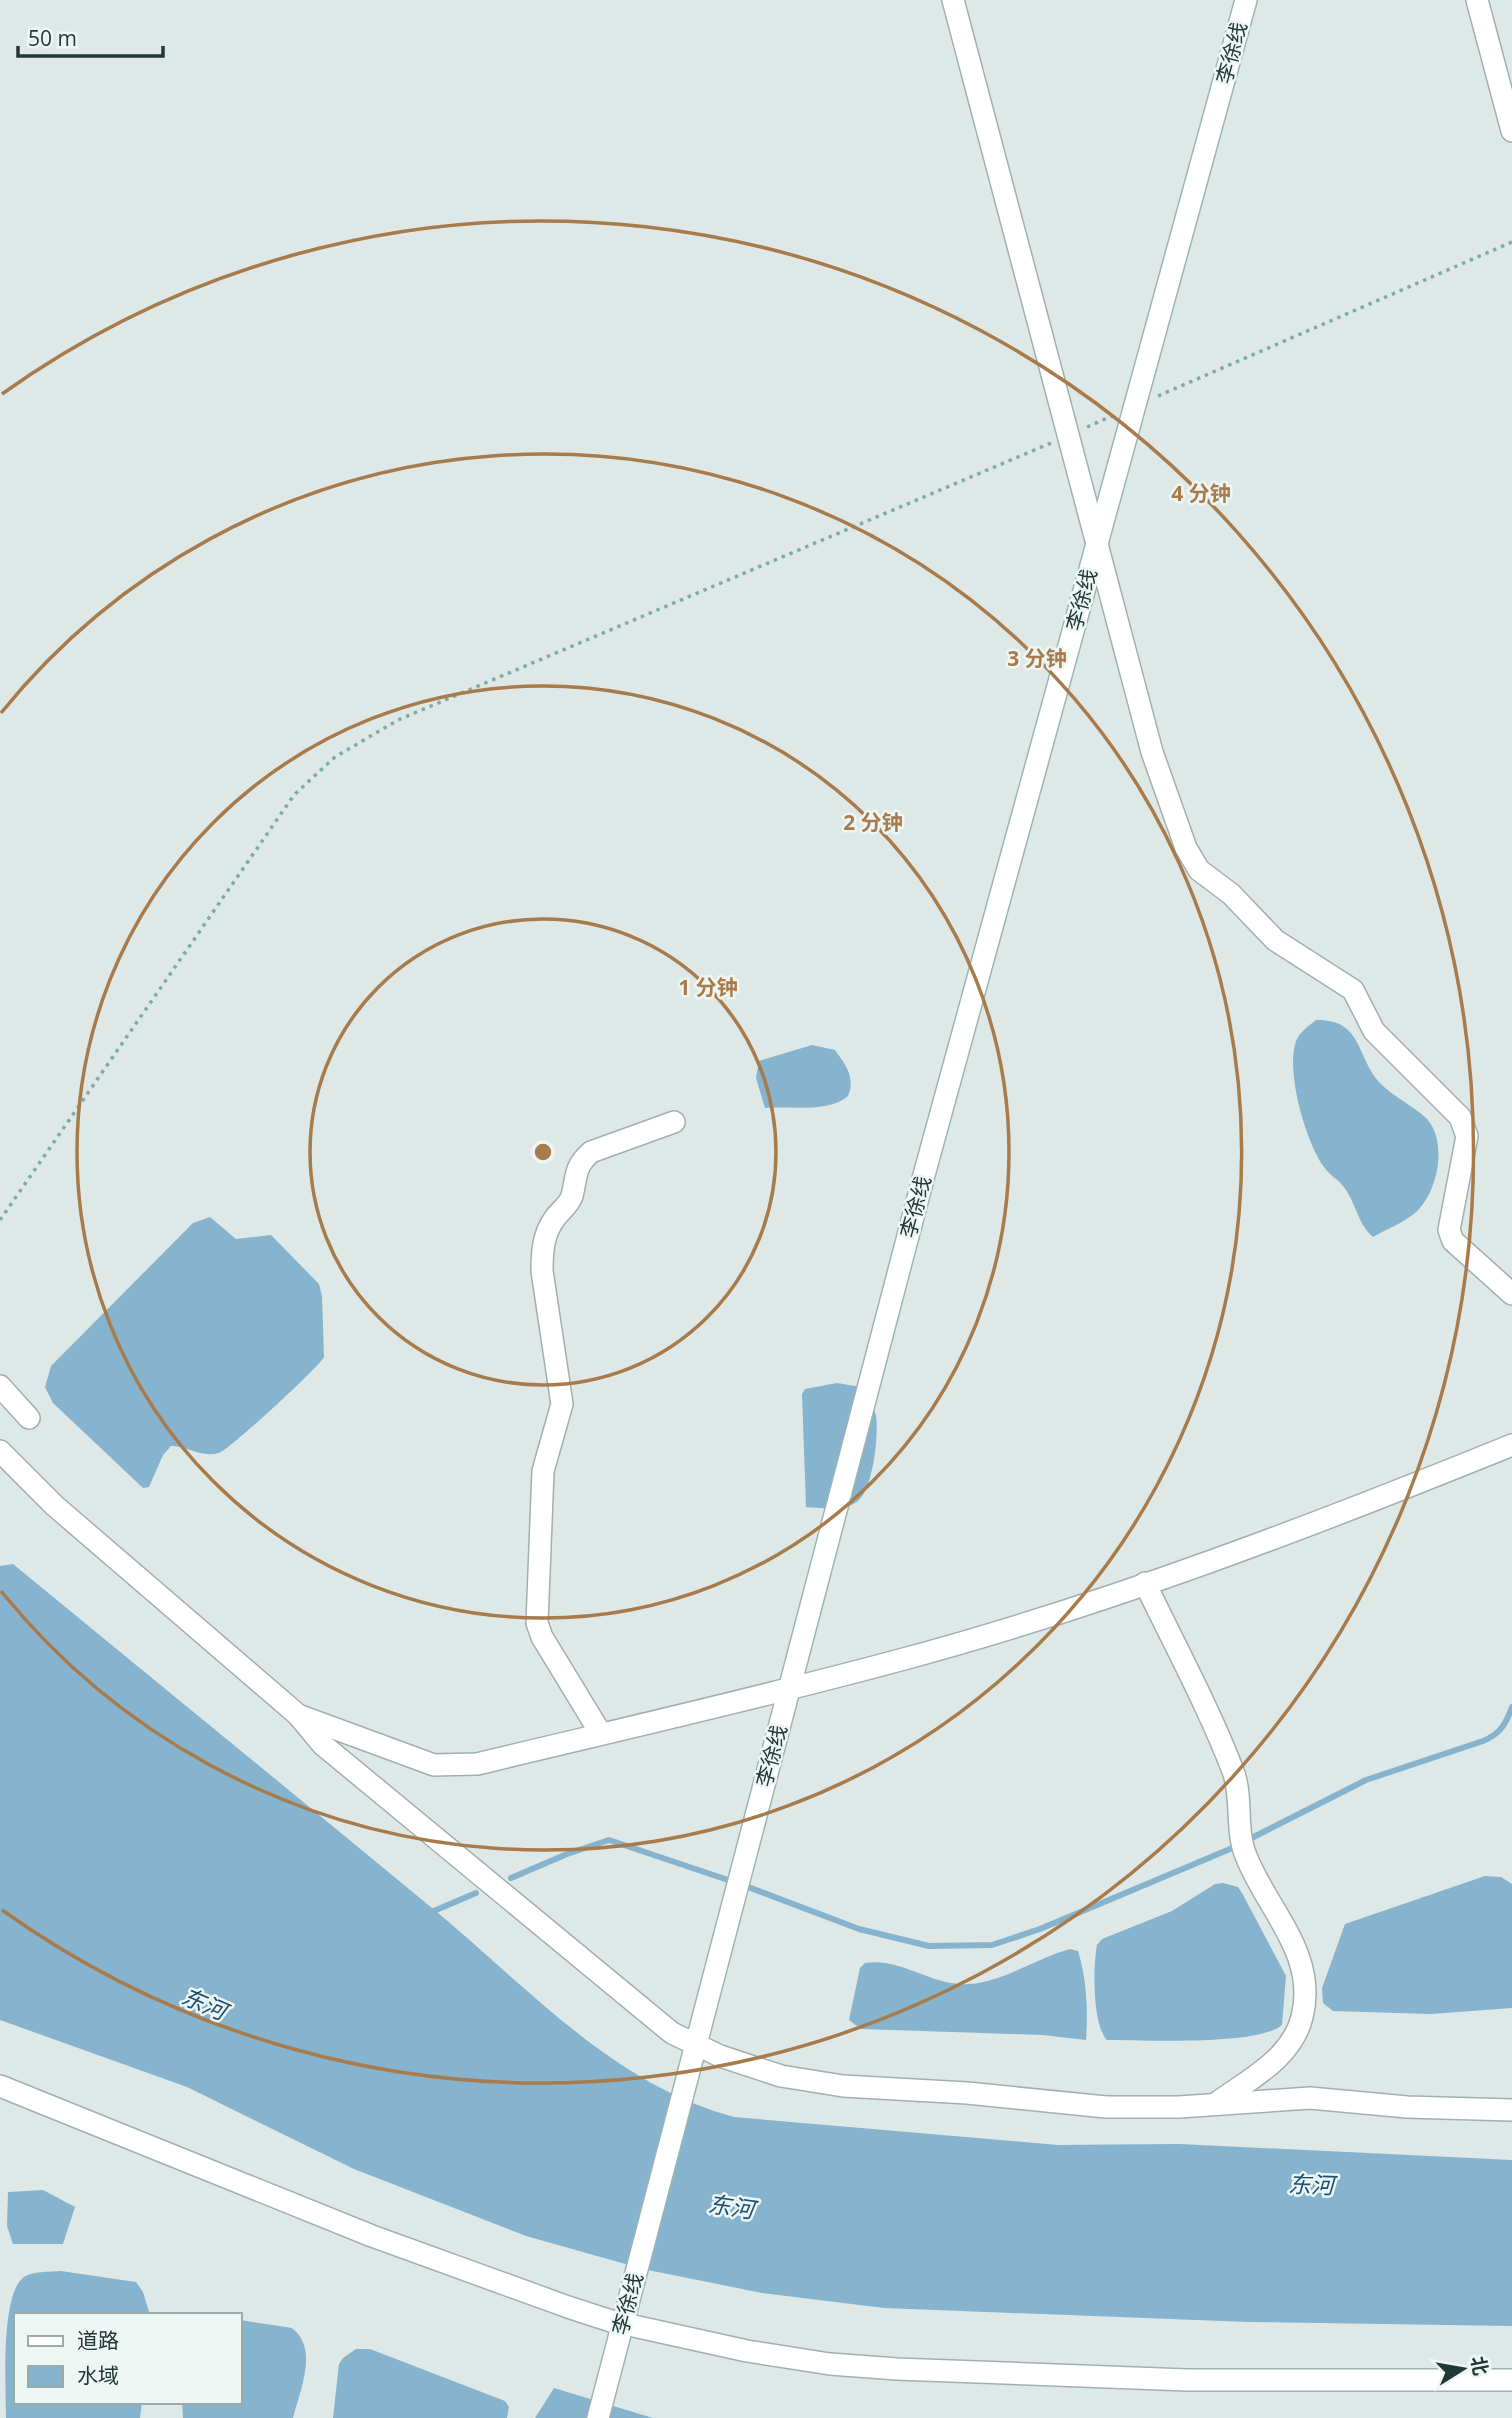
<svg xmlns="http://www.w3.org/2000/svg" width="1512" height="2418" font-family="'Open Sans','Noto Sans SC',sans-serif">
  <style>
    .water { fill: #86b3ce }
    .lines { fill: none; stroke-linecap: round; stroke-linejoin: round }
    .stream { stroke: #86b3ce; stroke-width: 6 }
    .minor-casing { stroke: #a1b0af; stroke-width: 24 }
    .tertiary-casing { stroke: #a1b0af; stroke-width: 24 }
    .secondary-casing { stroke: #9db5b2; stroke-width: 24 }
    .path { stroke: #7faca9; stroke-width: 3.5; stroke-dasharray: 3.5 5; stroke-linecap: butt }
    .minor { stroke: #fff; stroke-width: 21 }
    .tertiary { stroke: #fff; stroke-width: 21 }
    .secondary { stroke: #fff; stroke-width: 21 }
    .ring { fill: none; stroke: #a77b4b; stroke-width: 3.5 }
    .labels { text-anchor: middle; stroke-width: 5; stroke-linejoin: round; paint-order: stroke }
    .street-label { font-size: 21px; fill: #203837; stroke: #eef6f4 }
    .water-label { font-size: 23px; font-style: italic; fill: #1c5072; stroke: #eef6f4 }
    .centre { fill: #a77b4b; stroke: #eef6f4; stroke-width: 3.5 }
    .ring-label { font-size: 21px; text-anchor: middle; font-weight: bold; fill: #a77b4b; stroke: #eef6f4; stroke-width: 5; stroke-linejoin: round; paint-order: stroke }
  </style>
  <rect width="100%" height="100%" fill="#dee9e7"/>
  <g class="water">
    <path d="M 1316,1020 C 1363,1019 1356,1057 1380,1083 C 1393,1097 1413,1105 1427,1119 C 1448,1143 1438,1193 1415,1213 C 1403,1223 1387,1229 1373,1237 C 1357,1223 1356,1202 1343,1186 C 1338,1179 1329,1175 1324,1167 C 1306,1143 1284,1067 1297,1039 C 1300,1032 1310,1025 1316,1020 Z"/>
    <path d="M 812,1045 L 835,1050 C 845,1064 856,1077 848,1096 C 829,1113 790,1106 765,1108 L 756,1078 L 759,1061 Z"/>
    <path d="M 210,1217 L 236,1239 L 271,1235 L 319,1284 L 322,1296 L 324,1357 C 319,1367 228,1451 219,1453 C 201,1458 187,1446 171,1446 L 163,1455 L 149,1487 L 143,1488 L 53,1403 L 45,1387 L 51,1366 L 193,1223 Z"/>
    <path d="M 837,1383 L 861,1387 C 868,1396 874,1405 876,1416 C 879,1434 873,1494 855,1503 C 842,1511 820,1508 806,1507 L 802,1394 L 805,1389 Z"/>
    <path d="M 13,1564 C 153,1679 293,1793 432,1908 C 527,1986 612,2084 734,2117 L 1058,2145 L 1179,2144 L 1512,2160 L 1512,2326 L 1248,2322 L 884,2308 L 762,2293 L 643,2269 L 526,2236 L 354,2169 L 187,2087 L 0,2020 L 0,1566 Z"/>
    <polygon points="1485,1876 1501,1877 1512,1884 1512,2008 1431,2014 1333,2011 1323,2003 1322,1988 1345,1924"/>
    <path d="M 1223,1883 L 1238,1887 L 1242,1893 L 1286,1976 L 1282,2025 C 1258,2046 1141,2040 1107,2040 C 1092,2025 1093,1965 1097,1945 L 1102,1939 L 1172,1911 L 1215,1884 Z"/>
    <path d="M 1070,1949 L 1078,1951 C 1087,1980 1088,2010 1086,2040 L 1043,2035 L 861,2029 L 849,2020 L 860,1968 L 865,1963 C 901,1957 933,1987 969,1984 C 1003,1982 1037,1958 1070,1949 Z"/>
    <polygon points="43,2190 75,2207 63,2244 13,2244 7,2226 8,2192"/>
    <path d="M 61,2271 L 136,2282 L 143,2292 L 150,2315 L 16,2315 L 16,2402 L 142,2402 L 140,2418 L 6,2418 C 6,2386 0,2295 24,2277 C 33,2271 49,2272 61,2271 Z"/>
    <path d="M 240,2320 L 292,2328 C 319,2349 300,2390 293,2418 L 183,2418 L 182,2402 L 240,2402 Z"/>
    <polygon points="356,2349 370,2349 505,2401 509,2407 507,2418 333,2418 339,2364 343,2358"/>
    <polygon points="554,2388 653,2418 535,2418"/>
  </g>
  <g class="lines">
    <g class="stream">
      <path d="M 511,1878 L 567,1854 L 609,1840 L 740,1884 L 859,1929 L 929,1946 L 992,1945 L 1040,1929 L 1230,1849 L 1366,1780 L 1483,1741 C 1500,1734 1506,1724 1512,1707"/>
      <polyline points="429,1913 476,1893"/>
    </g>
    <defs>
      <g id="minor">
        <polyline points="953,0 1152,752 1186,848 1199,870 1231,894 1275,940 1353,990 1374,1031 1460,1117 1467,1136 1449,1230 1453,1241 1512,1294"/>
        <polyline points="1477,0 1512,131"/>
        <polyline points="0,1386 29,1418"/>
        <polyline points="0,1451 55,1506 298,1715 323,1745 672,2033 720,2056 781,2076 843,2086 967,2093 1106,2107 1179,2107 1310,2098 1407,2107 1512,2110"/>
        <path d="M 1145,1583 C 1174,1644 1209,1708 1233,1771 C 1243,1797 1235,1830 1246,1856 C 1267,1910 1318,1954 1302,2017 C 1292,2058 1250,2079 1218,2102"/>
        <path d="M 601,1734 L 542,1637 L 537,1623 L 543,1471 L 562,1404 L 542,1271 C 542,1252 543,1234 555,1218 C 560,1211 569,1205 572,1196 C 577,1176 574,1167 591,1152 L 674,1122"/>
        <polyline points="0,2086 372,2236 568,2307 611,2321 747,2351 830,2364 897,2369 1187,2380 1512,2380"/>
      </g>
      <path id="tertiary" d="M 298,1715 L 434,1765 L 477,1764 C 618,1730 760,1698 900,1660 C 1109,1604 1312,1526 1512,1445"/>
      <polyline id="secondary" points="598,2418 924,1175 1246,0"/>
    </defs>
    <use href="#minor" class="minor-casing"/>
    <use href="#tertiary" class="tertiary-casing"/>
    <use href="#secondary" class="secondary-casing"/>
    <g class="path">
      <polyline points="1158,396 1512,242"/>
      <polyline points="1087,427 1112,416"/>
      <polyline points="0,1220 294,795 335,757 398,720 1051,443"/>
    </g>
    <use href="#minor" class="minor"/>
    <use href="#tertiary" class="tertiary"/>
    <use href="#secondary" class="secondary"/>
  </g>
  <g class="ring">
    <circle cx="543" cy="1152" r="233"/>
    <circle cx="543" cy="1152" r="466"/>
    <path d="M1 713A698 698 0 1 1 1 1591"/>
    <path d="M2 394A931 931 0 1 1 2 1910"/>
  </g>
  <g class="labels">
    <g class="street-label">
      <text transform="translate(1232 53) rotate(-75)" y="7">李徐线</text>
      <text transform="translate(1082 600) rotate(-75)" y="7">李徐线</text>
      <text transform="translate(916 1207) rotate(-75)" y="7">李徐线</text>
      <text transform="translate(772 1756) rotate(-75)" y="7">李徐线</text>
      <text transform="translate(628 2304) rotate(-75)" y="7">李徐线</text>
    </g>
    <g class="water-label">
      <text transform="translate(204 2004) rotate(23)" y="8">东河</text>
      <text transform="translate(1311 2185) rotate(2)" y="8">东河</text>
      <text transform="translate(731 2207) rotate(8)" y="8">东河</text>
    </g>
  </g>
  <circle cx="543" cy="1152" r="10" class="centre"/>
  <g class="ring-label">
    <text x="1201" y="501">4 分钟</text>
    <text x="1037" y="666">3 分钟</text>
    <text x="873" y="830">2 分钟</text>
    <text x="708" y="995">1 分钟</text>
  </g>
  <rect x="14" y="2313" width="228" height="91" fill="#eef6f4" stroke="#9caaa8" stroke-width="2"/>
  <rect x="28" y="2336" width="35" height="10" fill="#ffffff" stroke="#9caaa8" stroke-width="2"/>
  <text x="77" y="2348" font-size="21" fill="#203837">道路</text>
  <rect x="28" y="2366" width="35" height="21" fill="#86b3ce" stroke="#9caaa8" stroke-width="2"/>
  <text x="77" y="2383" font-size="21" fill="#203837">水域</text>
  <g transform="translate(1463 2369) rotate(79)" stroke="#eef6f4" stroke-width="5" paint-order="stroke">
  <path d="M0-5L12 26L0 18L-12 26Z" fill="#203837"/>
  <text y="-10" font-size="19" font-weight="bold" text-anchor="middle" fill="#203837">北</text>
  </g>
  <path d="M18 46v10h145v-10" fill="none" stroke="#203837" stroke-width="3.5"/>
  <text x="28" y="46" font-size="21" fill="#203837" stroke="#eef6f4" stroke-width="5" paint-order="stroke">50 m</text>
</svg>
